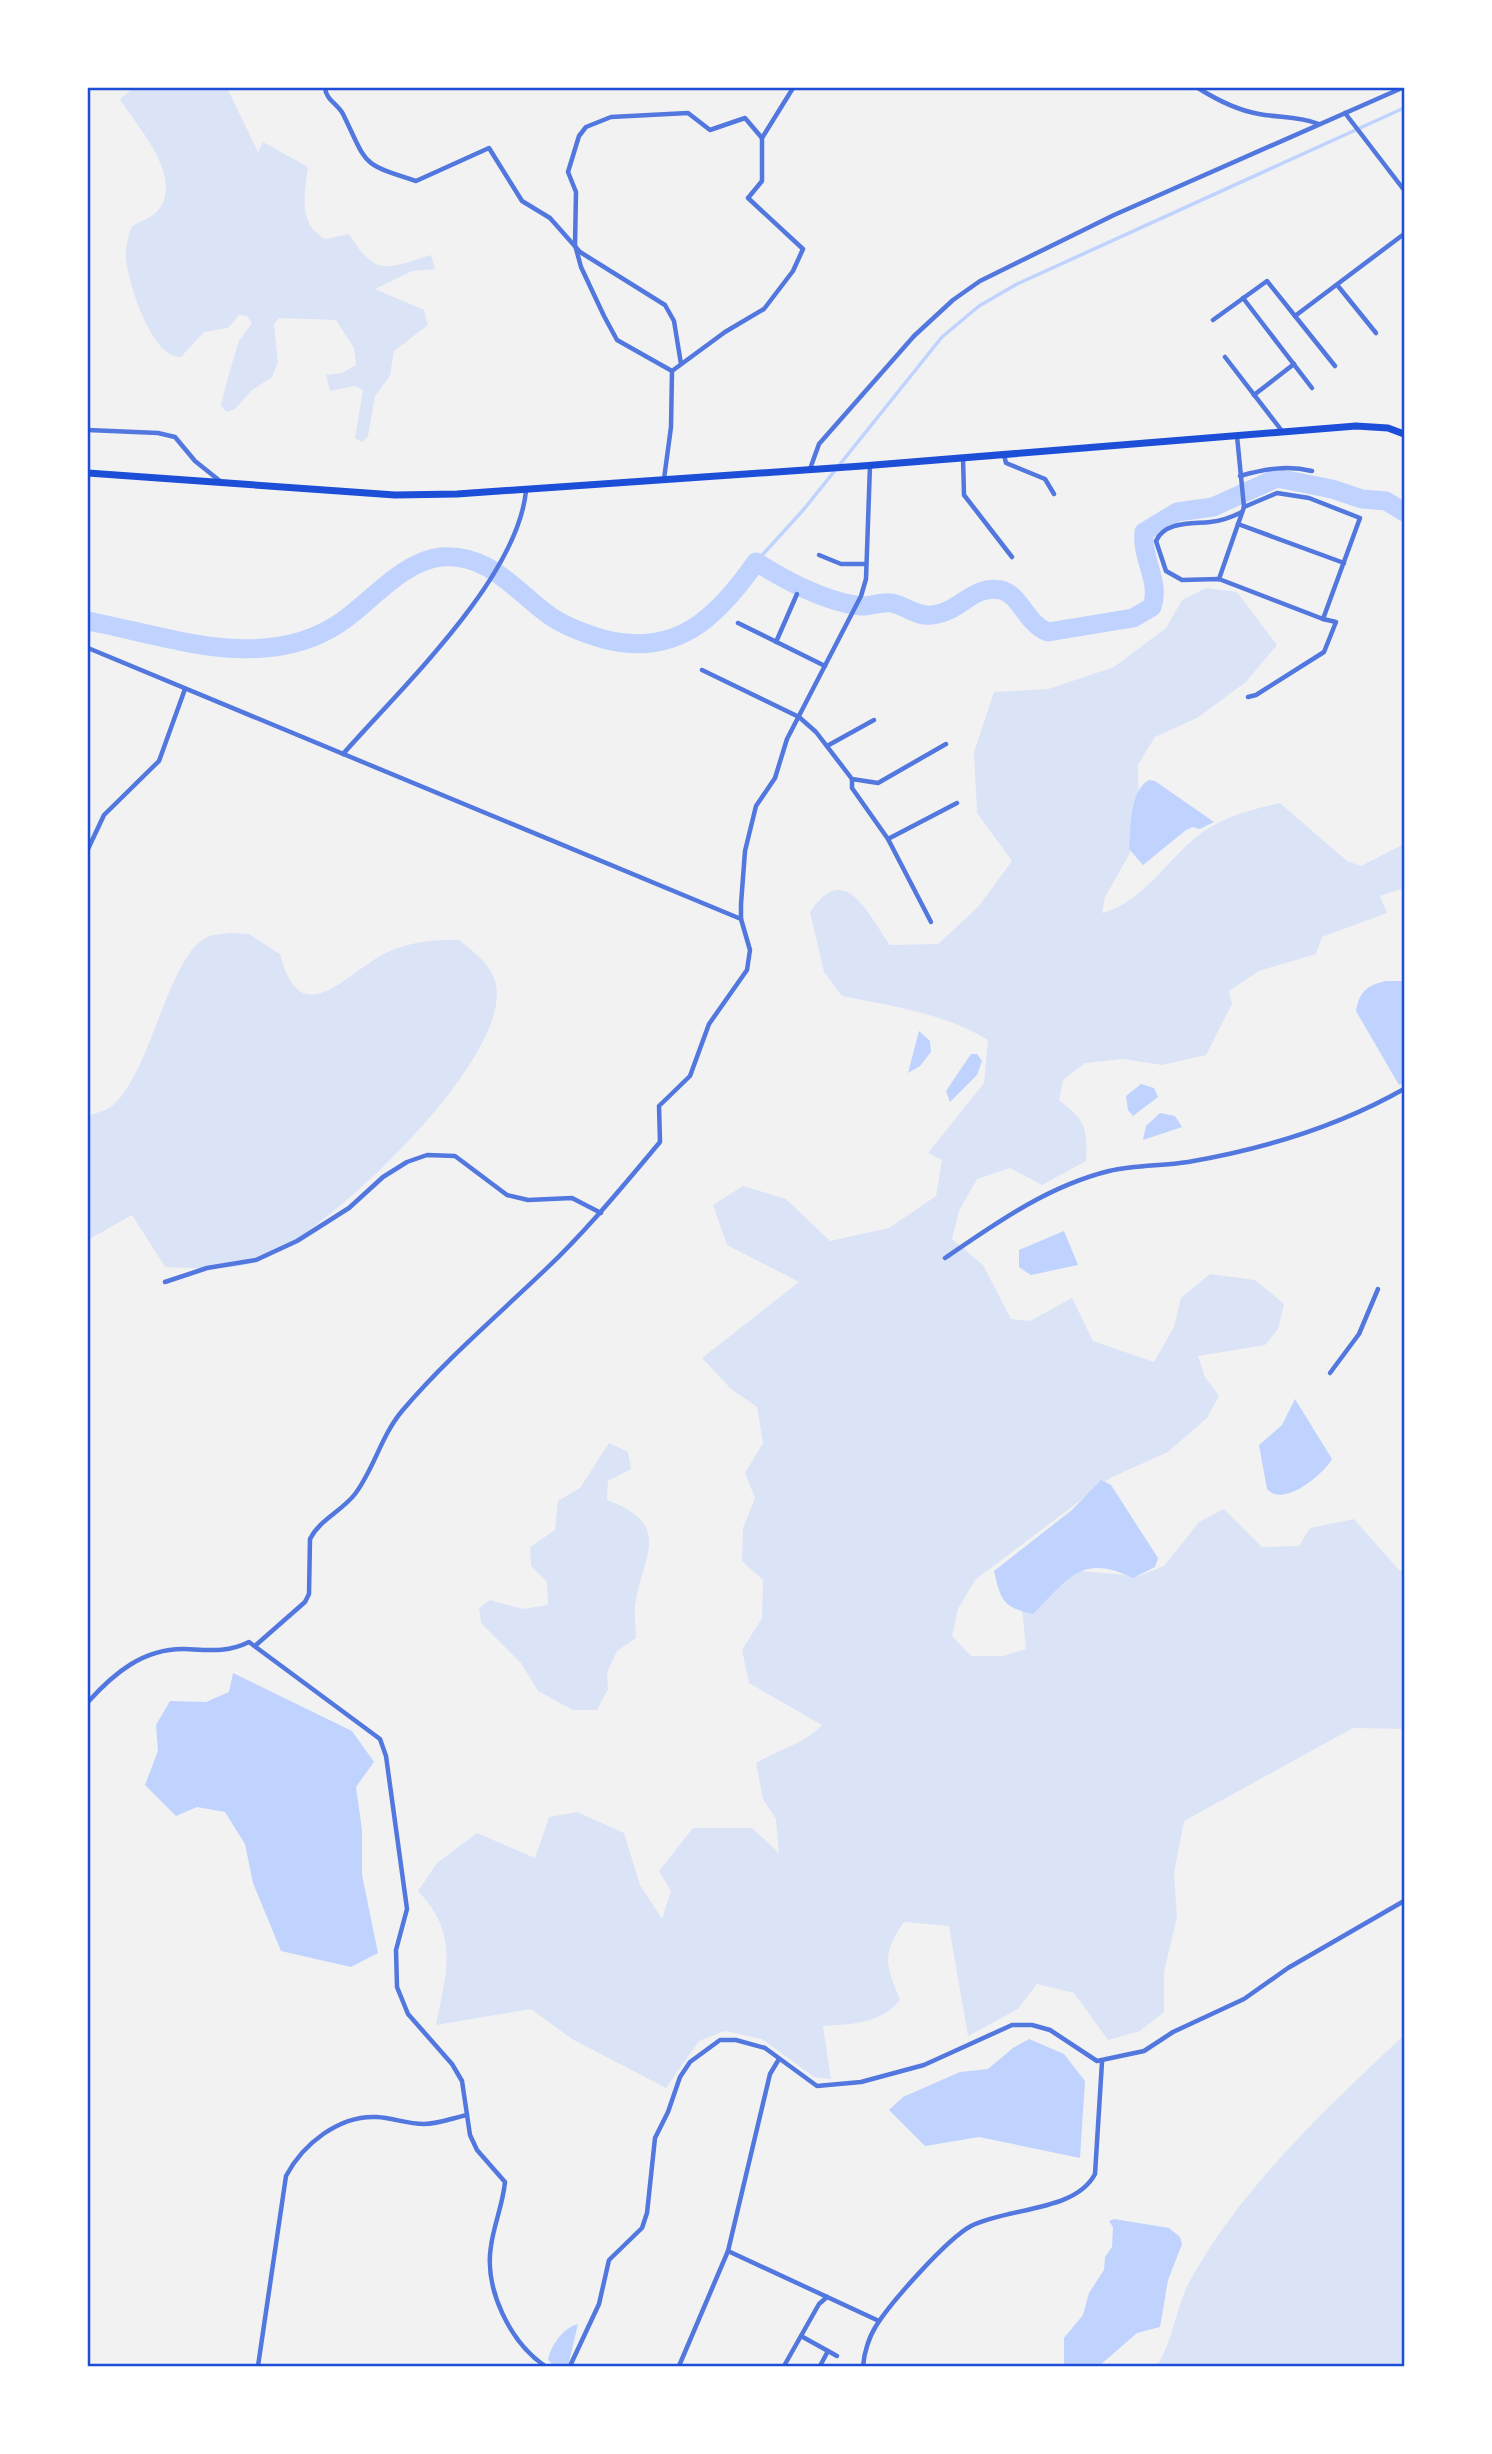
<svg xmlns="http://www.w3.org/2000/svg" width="1492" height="2454" font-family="'Source Sans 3',sans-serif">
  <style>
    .green { fill: #dbe4f7 }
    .water { fill: #bfd3fe }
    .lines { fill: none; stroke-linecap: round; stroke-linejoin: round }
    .stream { stroke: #bfd3fe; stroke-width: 3.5 }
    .river { stroke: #bfd3fe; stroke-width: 19 }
    .minor { stroke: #5277de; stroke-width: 4.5 }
    .primary { stroke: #1d4ed8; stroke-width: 7 }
    .neatline { fill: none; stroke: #1d4ed8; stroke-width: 2.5 }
  </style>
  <rect width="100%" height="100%" fill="#f2f2f2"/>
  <g class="green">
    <path d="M 133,88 L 227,88 L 258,152 L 263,142 L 308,167 C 305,193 297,223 325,239 L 349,234 C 376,277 385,269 431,255 L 435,269 L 412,271 L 375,289 L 424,310 L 428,325 L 394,351 L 390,376 L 375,396 L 368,436 L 362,442 L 355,438 L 363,390 L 355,386 L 330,391 L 326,375 L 342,373 L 356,365 L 354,348 L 336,320 L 279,318 L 274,324 L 278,362 L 272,377 L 251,391 L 235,409 L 227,412 L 221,406 C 221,401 237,346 239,341 C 243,335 248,329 252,323 L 247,316 L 239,315 L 228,328 L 204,332 L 181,357 C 152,359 128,283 126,258 C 125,247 128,237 132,226 C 141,221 154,217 160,208 C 182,174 137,127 120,99 Z"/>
    <path d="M 1206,588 L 1237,592 L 1277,645 L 1246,682 L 1197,718 L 1155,737 L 1138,765 L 1139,810 L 1129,855 L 1105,897 L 1102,913 C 1142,902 1164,864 1195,838 C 1219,818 1249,810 1280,803 L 1347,861 L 1361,866 L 1404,844 L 1404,888 L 1380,896 L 1387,913 L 1322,937 L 1316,954 L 1259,971 L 1229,991 L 1232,1004 L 1206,1055 L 1162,1065 L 1123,1059 L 1085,1063 L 1063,1080 L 1059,1100 C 1085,1120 1088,1128 1086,1161 L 1042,1185 L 1010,1168 L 977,1179 L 959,1211 L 952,1239 L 983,1265 L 1011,1319 L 1030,1321 L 1072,1298 L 1093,1341 L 1154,1362 L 1174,1327 L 1181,1298 L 1210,1274 L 1255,1280 L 1284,1304 L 1278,1329 L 1265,1345 L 1198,1356 L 1205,1377 L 1219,1396 L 1207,1418 L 1168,1452 L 1110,1478 L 975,1580 L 958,1609 L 952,1636 L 971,1656 L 1003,1656 L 1026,1649 L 1022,1609 L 1045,1591 L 1080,1571 L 1139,1576 L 1164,1566 L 1199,1522 L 1224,1509 L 1262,1547 L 1299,1546 L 1310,1528 L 1354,1519 L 1399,1570 L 1404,1571 L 1404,1729 L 1353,1728 L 1184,1821 L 1174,1873 L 1177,1917 L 1164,1972 L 1164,2012 L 1140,2031 L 1108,2040 L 1074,1993 L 1037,1984 L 1018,2009 L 968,2036 L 949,1926 L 904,1922 C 881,1955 886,1965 900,2000 C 880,2024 853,2024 823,2026 L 831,2079 L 814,2077 L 762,2039 L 725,2031 L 699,2041 L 666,2088 L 572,2039 L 531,2009 L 436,2025 C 446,1972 460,1935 418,1891 L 437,1863 L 477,1833 L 535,1858 L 549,1817 L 577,1812 L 624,1833 L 640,1885 L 662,1919 L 671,1891 L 659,1871 L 693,1828 L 752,1828 L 779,1853 L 776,1819 L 763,1799 L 756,1763 C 778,1750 807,1742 822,1725 L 749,1683 L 742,1650 L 762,1618 L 763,1580 L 742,1561 L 743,1528 L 755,1498 L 745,1473 L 763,1443 L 757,1407 L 731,1389 L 702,1358 L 799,1282 L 727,1245 L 713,1205 L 743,1186 L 786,1199 L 830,1241 L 889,1228 L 936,1196 L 942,1160 L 928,1153 L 984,1083 L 988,1040 C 943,1013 892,1006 842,996 L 824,972 L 810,912 C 845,859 868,914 890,945 L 938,944 L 978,907 L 1012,861 L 977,813 L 974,752 L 994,692 L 1048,689 L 1114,667 L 1166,628 L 1182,600 Z"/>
    <path d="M 231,933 L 249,934 L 280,954 C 301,1037 347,970 390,951 C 413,941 434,940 459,940 C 474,952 491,964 496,984 C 512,1061 322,1238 256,1262 C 228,1271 194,1268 165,1267 L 132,1215 L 88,1240 L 88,1116 C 95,1113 106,1111 112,1106 C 153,1071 168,951 210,936 C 216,934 225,934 231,933 Z"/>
    <path d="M 609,1443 L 628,1452 L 631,1469 L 608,1481 L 607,1500 C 675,1525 642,1556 635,1605 C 634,1616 636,1628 636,1638 L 617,1651 L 607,1672 L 608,1689 L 597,1710 L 573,1710 L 538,1691 L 521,1663 L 481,1623 L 479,1608 L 490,1600 L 523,1609 L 548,1605 L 547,1582 L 531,1566 L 530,1547 L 555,1530 L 558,1501 L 580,1488 Z"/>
    <path d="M 1404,2035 L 1404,2366 L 1157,2366 C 1174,2339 1176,2304 1192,2277 C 1244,2184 1328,2107 1404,2035 Z"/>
  </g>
  <g class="water">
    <path d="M 1149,780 L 1155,781 L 1214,822 L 1200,829 L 1193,827 L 1186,830 L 1143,865 L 1129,849 C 1131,829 1129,791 1149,780 Z"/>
    <path d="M 1386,981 L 1404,981 L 1404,1083 L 1399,1085 L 1356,1011 C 1359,992 1367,985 1386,981 Z"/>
    <polygon points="919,1031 930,1041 931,1052 920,1066 908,1073"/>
    <polygon points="971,1054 977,1054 982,1061 977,1075 950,1102 946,1091"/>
    <polygon points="1141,1084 1154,1088 1158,1097 1133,1116 1128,1110 1126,1096"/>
    <polygon points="1160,1113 1175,1116 1182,1127 1143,1140 1146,1126"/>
    <polygon points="1064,1231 1078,1265 1031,1275 1019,1267 1019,1250"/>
    <path d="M 1295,1399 L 1332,1459 C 1323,1475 1283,1508 1267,1489 L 1259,1445 L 1282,1425 Z"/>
    <path d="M 1101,1480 L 1111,1485 L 1158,1558 L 1155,1567 L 1133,1578 C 1080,1553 1069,1579 1033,1614 C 1002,1607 1001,1600 994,1571 L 1072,1510 Z"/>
    <polygon points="233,1673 352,1731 374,1762 356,1787 362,1830 362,1875 378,1953 351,1967 281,1951 253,1883 245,1844 225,1812 197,1807 176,1816 145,1785 158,1751 156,1725 170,1701 206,1702 229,1692"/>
    <polygon points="1029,2039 1064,2054 1085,2081 1080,2158 979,2137 925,2146 889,2110 903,2097 960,2072 988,2069 1013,2048"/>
    <polygon points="1114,2219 1169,2228 1180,2237 1182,2244 1168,2280 1160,2327 1137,2333 1099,2366 1064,2366 1064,2338 1083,2315 1089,2293 1104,2270 1105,2257 1112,2247 1113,2227 1109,2221"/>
    <path d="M 578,2324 L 568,2366 L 553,2366 L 548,2359 C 552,2344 563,2328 578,2324 Z"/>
  </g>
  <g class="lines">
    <polyline class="stream" points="756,562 804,509 942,337 979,306 1017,284 1404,108"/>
    <path class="river" d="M 88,621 C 171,637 268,675 344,620 C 373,599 404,561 441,557 C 487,553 513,588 546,613 C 563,626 583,633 603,639 C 676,658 717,618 756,562 C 787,581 823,601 860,606 C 870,607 880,601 892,603 C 906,606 917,617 932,615 C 959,613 973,584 1001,590 C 1021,595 1025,623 1048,632 L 1133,618 L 1152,607 C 1161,581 1141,559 1144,532 L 1177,512 L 1213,507 L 1277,478 L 1332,489 L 1362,499 L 1386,501 L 1404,512"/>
    <g class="minor">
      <path d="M 325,88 C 326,100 338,104 343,114 C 368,165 359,163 416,181 L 489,148 L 522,201 L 550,218 L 580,252 L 665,305 L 674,321 L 681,364"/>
      <path d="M 1198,88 C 1217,100 1236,110 1259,114 C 1280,118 1298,116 1319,124"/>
      <polyline points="1345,113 1404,190"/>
      <polyline points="1338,286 1376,333"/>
      <polyline points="1243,298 1312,388"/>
      <polyline points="1213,320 1267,281 1295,316"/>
      <polyline points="1225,357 1282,431"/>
      <polyline points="1335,366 1295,316 1404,234"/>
      <polyline points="672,371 617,340 604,316 581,267 575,245 576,192 568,172 579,136 586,127 611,117 688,113 710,130 745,118 762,138"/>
      <polyline points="1254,395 1294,364"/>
      <polyline points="88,430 158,433 175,437 195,461 220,481"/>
      <polyline points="1004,455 1006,463 1045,479 1054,494"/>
      <polyline points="963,458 964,495 1012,557"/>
      <polyline points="810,469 819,444 914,336 953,300 980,281 1114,215 1402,88"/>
      <path d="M 1240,476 C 1265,469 1287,465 1312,471"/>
      <polyline points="664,479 671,427 672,371 725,332 764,309 793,271 803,249 748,198 762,181 762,138 793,88"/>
      <path d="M 1242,512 C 1232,517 1222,521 1210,522 C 1192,524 1165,521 1156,541 L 1166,571 L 1182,580 L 1219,579 L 1323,619 L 1360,518 L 1309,498 L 1277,493 L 1244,507"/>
      <polyline points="1238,524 1344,563"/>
      <polyline points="819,555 841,564 866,564"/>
      <polyline points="1219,579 1244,507 1237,436"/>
      <polyline points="738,623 825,666"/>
      <polyline points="776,642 797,594"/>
      <polyline points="88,648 741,919"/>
      <polyline points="702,670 799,717 816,732 852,779 878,783 946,744"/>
      <polyline points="1248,697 1256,695 1324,652 1336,622 1323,619"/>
      <polyline points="827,746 874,720"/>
      <path d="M 343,754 C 402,687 517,579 526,491"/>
      <polyline points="852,779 852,788 888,839 957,803"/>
      <polyline points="888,839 931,922"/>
      <polyline points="88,849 104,815 159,761 185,689"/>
      <path d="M 945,1258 C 996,1223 1048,1186 1109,1171 C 1135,1165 1162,1166 1188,1162 C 1264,1149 1337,1127 1404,1089"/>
      <polyline points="165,1282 207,1268 256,1260 297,1241 349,1208 383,1177 407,1162 427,1155 455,1156 507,1195 528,1200 572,1198 601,1213"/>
      <polyline points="1330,1373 1359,1334 1378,1289"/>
      <path d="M 256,1645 L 305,1602 L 309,1594 L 310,1539 C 319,1520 342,1511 355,1494 C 374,1469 381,1436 402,1411 C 446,1359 497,1316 546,1269 C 587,1230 623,1186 660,1142 L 659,1106 L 690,1076 L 709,1024 L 747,970 L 750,950 L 741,919 L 741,904 L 745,851 L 756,806 L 775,778 L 787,739 L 861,596 L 866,579 L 870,465"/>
      <path d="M 88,1702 C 114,1673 144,1648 185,1649 C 208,1650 227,1653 249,1642 L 380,1739 L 386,1756 L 407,1909 L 396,1950 L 397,1987 L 408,2014 L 452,2064 L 462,2081 L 470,2135 L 477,2150 L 505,2182 C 503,2204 494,2224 491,2246 C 484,2289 510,2342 545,2366"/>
      <polyline points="728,2251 879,2321"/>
      <polyline points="801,2336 837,2356"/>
      <path d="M 258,2366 L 286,2176 C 303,2144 339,2115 377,2117 C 393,2118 407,2124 424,2124 C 438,2124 453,2118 467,2115"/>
      <polyline points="570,2366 599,2304 609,2260 642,2228 647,2213 655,2138 668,2112 680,2077 690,2062 720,2040 736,2040 765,2048 817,2086 861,2082 924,2065 1012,2025 1032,2025 1050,2030 1097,2061 1144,2051 1173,2032 1244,1999 1288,1968 1404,1901"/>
      <polyline points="679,2366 728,2251 770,2074 779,2059"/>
      <polyline points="784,2366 819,2304 827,2297"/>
      <polyline points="820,2366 828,2351"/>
      <path d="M 863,2366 C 864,2353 869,2337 876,2326 C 891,2302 947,2239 971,2226 C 1009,2207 1075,2212 1095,2174 L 1102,2062"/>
    </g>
    <polyline class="primary" points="88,473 395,495 457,494 862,466 1356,426 1388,428 1404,434"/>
  </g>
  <rect width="1492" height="2454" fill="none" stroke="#ffffff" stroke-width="178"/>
  <rect x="89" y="89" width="1314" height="2276" class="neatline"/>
</svg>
